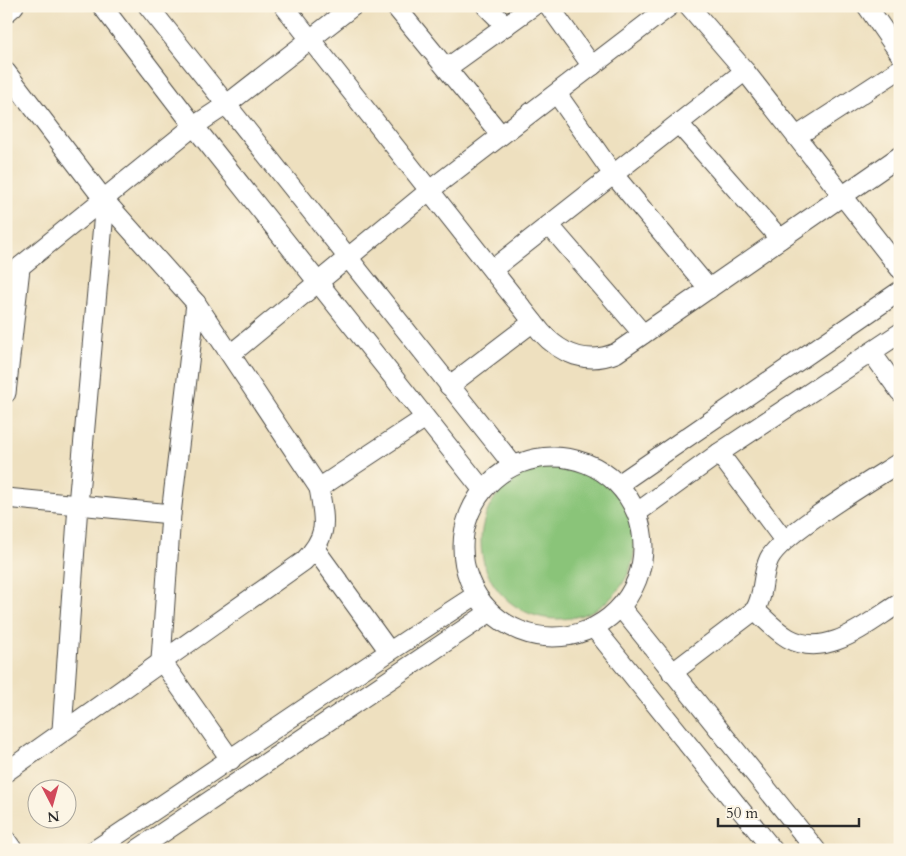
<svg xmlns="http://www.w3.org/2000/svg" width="906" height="856" font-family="Cardo,serif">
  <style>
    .green { fill: #8ac479; stroke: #5a7852 }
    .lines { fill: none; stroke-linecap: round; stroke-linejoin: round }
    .minor-casing { stroke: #484641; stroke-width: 21 }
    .minor { stroke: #fff; stroke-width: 19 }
  </style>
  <rect width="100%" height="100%" fill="#fcf5e5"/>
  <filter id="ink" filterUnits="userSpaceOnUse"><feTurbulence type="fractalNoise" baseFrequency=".02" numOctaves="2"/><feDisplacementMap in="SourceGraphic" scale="10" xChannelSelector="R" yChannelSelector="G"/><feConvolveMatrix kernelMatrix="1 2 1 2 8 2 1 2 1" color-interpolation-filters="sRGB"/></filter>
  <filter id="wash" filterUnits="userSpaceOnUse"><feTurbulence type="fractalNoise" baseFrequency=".0096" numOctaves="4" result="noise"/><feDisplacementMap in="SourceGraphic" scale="20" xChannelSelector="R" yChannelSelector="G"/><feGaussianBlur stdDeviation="1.12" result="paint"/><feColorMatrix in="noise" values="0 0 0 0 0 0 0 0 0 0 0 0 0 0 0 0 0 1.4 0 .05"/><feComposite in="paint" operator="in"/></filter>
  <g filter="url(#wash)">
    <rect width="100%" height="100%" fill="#eee0bf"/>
    <circle class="green" cx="558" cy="542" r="77"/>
  </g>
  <g filter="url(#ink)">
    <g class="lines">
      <defs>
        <g id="minor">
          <polyline points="102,6 194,126 482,489"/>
          <polyline points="148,6 513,465"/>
          <path d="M 284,6 L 541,332 C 561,354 587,365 616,353 L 900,156"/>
          <polyline points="395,6 501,135"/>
          <polyline points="486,6 506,26"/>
          <polyline points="549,6 592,66"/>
          <polyline points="689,6 745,71 900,269"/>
          <polyline points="867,6 900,54"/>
          <polyline points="6,13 14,6"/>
          <polyline points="447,68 533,6"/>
          <polyline points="6,72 105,201 196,303 319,488"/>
          <polyline points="557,94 613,174 709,289"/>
          <polyline points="679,124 780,239"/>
          <polyline points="797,136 900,69"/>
          <polyline points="549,225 643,334"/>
          <polyline points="493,269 745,71"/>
          <polyline points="6,278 194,126 226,105 353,6"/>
          <polyline points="196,303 171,514 161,660 231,760"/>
          <polyline points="872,353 900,392"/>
          <polyline points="231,354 430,190 670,6"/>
          <polyline points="449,386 533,322"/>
          <polyline points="6,393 20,268"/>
          <polyline points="719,453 784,540"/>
          <circle cx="553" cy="547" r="90"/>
          <polyline points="619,484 900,291"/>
          <polyline points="6,498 171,514"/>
          <polyline points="638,512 719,453 900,333"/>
          <polyline points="315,549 389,651"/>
          <polyline points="622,609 816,850"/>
          <path d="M 755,610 C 765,619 776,631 788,638 C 827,660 867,623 900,603"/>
          <polyline points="595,629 773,850"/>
          <path d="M 672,673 L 755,610 C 765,594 761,576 769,559 C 781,534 872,480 900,462"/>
          <polyline points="62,730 78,505 105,201"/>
          <path d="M 6,772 L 304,561 C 329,535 325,522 319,488 L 425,418"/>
          <polyline points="6,840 13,850"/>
          <path d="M 95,850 C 223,765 348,677 476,595"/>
          <polyline points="137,850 490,612"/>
        </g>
      </defs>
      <use href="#minor" class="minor-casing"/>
      <use href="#minor" class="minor"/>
    </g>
  </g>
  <rect width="906" height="856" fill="none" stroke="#fcf5e5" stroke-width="25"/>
  <g transform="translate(52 804) rotate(174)"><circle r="24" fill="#fcf5e5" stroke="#a8a49b"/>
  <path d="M0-4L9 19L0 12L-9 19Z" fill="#d1495b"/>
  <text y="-8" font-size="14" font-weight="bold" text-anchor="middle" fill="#2b2b2b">N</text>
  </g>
  <path d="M718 818v8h141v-8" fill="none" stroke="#2b2b2b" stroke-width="2.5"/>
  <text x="726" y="818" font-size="15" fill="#2b2b2b" stroke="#fcf5e5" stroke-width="4" paint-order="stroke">50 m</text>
</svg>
